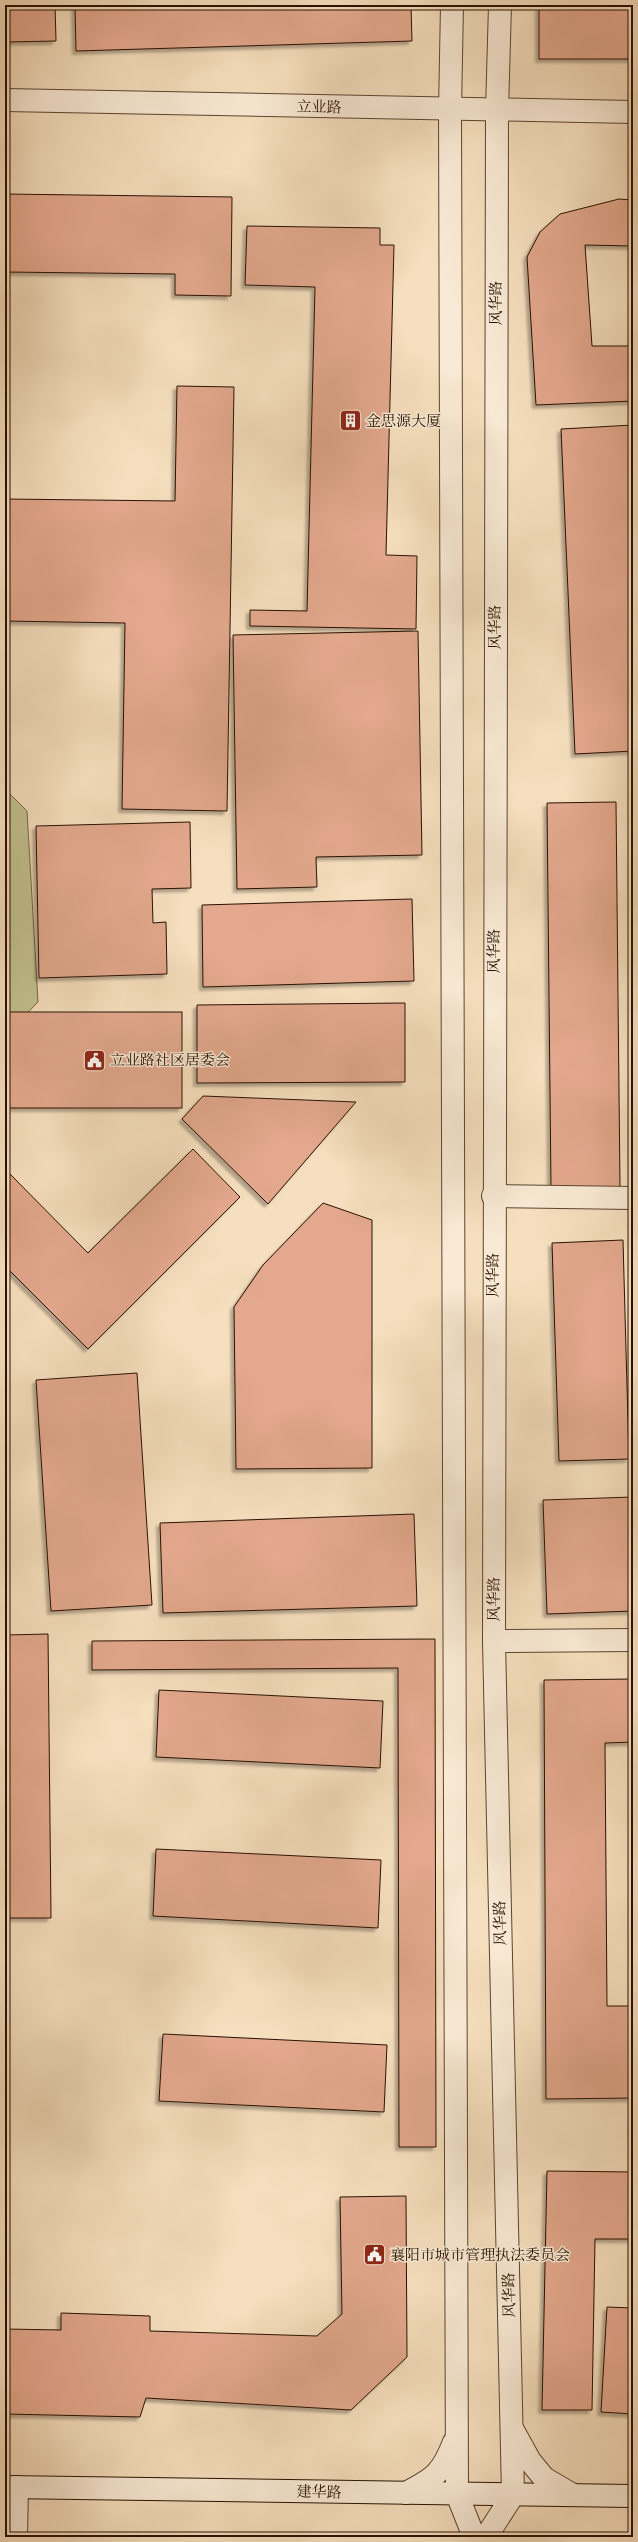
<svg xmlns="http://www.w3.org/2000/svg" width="638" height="2542" font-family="'Old Standard TT','Noto Serif SC',serif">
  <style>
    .green { fill: #c2c08e; stroke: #756847 }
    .building { fill: #e3a88d; stroke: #281100; filter: url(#shadow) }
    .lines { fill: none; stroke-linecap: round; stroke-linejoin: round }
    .service-casing { stroke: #5c4430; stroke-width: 24 }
    .minor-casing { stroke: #5c4430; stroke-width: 24 }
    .tertiary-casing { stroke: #5c4430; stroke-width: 24 }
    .secondary-casing { stroke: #281100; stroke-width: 24 }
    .service { stroke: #f9ead5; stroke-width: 22 }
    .minor { stroke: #f9ead5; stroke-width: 22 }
    .tertiary { stroke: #f9ead5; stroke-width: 22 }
    .secondary { stroke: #f9ead5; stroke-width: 22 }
    .labels { text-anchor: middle; stroke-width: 3; stroke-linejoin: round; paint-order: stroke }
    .street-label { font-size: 15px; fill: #281100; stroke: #f9ead5 }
    .poi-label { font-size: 15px; fill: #281100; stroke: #f9ead5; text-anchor: start }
  </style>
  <defs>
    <filter id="shadow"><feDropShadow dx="-3.5" dy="3.5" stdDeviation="1" flood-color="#0004"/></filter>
  </defs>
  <rect width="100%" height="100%" fill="#f6dfbe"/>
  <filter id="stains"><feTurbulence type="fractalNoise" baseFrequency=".005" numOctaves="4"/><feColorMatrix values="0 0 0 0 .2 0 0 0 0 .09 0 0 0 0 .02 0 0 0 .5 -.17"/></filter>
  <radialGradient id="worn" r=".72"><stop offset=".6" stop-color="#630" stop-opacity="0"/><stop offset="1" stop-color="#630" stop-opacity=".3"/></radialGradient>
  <polygon class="green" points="5,789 27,811 38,1002 5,1036"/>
  <g class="building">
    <polygon points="5,5 55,5 56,41 5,42"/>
    <polygon points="75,5 411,5 412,41 76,51"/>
    <polygon points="539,5 633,7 633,59 539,59"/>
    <polygon points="5,194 232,197 231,296 175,295 175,274 5,272"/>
    <polygon points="619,199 633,200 633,246 585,245 592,346 633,346 633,401 536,405 527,257 540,232 560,214"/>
    <polygon points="247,226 380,228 380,245 394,245 386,555 417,556 416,629 250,626 250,610 307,611 315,287 245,285"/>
    <polygon points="177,386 234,387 227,811 122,809 125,623 5,621 5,499 175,501"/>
    <polygon points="633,425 633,751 575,754 561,429"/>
    <polygon points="418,631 422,855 316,857 317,887 237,889 233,635"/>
    <polygon points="616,802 620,1187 551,1188 547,803"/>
    <polygon points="190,822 191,888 152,889 153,923 166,922 167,974 39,978 36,826"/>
    <polygon points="412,899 414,981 203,987 202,905"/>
    <polygon points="405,1003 405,1082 197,1083 197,1005"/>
    <rect x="5" y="1012" width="177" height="96"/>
    <polygon points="203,1096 356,1102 268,1204 182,1119"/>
    <polygon points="193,1149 240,1197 88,1349 5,1266 5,1169 88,1253"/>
    <polygon points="323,1203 372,1220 372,1468 236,1469 234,1307 263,1265"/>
    <polygon points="623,1240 629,1459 559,1461 552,1243"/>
    <polygon points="137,1373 152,1605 51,1611 36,1380"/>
    <polygon points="633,1497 633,1611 547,1614 543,1500"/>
    <polygon points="414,1514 417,1606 163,1613 160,1523"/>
    <polygon points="48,1634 51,1918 5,1918 5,1635"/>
    <polygon points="435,1639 436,2147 399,2147 398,1668 92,1670 92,1641"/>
    <polygon points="633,1679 633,1742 605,1743 607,2006 633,2006 633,2098 546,2099 544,1680"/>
    <polygon points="159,1690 383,1701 380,1768 156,1757"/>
    <polygon points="156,1849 381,1860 378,1928 153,1916"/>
    <polygon points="163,2034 387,2045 384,2112 159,2101"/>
    <polygon points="547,2171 633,2172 633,2239 595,2239 592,2410 542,2410"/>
    <polygon points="406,2196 407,2357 351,2410 146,2398 140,2417 5,2414 5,2329 61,2330 61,2313 150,2316 150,2331 317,2336 342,2314 340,2197"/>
    <polygon points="607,2307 633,2308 633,2414 601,2412"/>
  </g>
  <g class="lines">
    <defs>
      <polyline id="service" points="493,1196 633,1198"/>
      <polyline id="minor" points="494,1641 633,1640"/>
      <g id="tertiary">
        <polyline points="452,5 450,110 457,2494 474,2537"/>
        <polyline points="5,100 633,112"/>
        <polyline points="513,2430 530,2461 544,2478 573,2495"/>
        <path d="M 406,2493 C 435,2478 442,2473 454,2442"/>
        <polyline points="16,2537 17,2487"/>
        <polyline points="486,2537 513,2495 494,1641 497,111 500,5"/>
      </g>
      <polyline id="secondary" points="5,2487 633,2496"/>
    </defs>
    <use href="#service" class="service-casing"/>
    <use href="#minor" class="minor-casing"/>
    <use href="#tertiary" class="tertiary-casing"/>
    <use href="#secondary" class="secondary-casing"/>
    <use href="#service" class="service"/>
    <use href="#minor" class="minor"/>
    <use href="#tertiary" class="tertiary"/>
    <use href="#secondary" class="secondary"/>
  </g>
  <defs>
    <symbol id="building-square" viewBox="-11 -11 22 22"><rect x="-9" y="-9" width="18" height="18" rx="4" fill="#8f2418" stroke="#f9ead5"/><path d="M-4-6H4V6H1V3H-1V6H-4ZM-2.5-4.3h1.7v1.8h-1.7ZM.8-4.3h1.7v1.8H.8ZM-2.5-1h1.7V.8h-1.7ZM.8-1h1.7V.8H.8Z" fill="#fff"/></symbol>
    <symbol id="civic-square" viewBox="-11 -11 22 22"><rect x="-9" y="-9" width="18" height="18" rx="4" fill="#8f2418" stroke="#f9ead5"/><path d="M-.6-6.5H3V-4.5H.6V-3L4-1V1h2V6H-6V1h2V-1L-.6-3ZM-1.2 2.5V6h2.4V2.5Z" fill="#fff"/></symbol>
  </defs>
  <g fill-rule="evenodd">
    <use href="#building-square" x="338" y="408" width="25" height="25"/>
    <use href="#civic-square" x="82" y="1048" width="25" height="25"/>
    <use href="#civic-square" x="362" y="2242" width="25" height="25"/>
  </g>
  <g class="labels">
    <g class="street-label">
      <text transform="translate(319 107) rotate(1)" y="5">立业路</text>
      <text transform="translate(496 303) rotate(-90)" y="5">风华路</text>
      <text transform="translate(495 627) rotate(-90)" y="5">风华路</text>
      <text transform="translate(494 951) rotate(-90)" y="5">风华路</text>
      <text transform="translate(493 1275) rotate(-90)" y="5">风华路</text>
      <text transform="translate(494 1599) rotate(-90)" y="5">风华路</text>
      <text transform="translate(500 1923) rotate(-91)" y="5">风华路</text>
      <text transform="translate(509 2295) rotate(-91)" y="5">风华路</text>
      <text transform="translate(319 2492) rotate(1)" y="5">建华路</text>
    </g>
    <g class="poi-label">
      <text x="366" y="426">金思源大厦</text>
      <text x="110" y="1065">立业路社区居委会</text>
      <text x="390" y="2260">襄阳市城市管理执法委员会</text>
    </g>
  </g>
  <rect width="638" height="2542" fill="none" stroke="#f6dfbe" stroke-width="20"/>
  <rect x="6" y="6" width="626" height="2530" fill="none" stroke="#281100" stroke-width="2"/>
  <rect x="10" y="10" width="618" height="2522" fill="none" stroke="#281100"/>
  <rect width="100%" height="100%" filter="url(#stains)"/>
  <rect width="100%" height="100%" fill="url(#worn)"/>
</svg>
